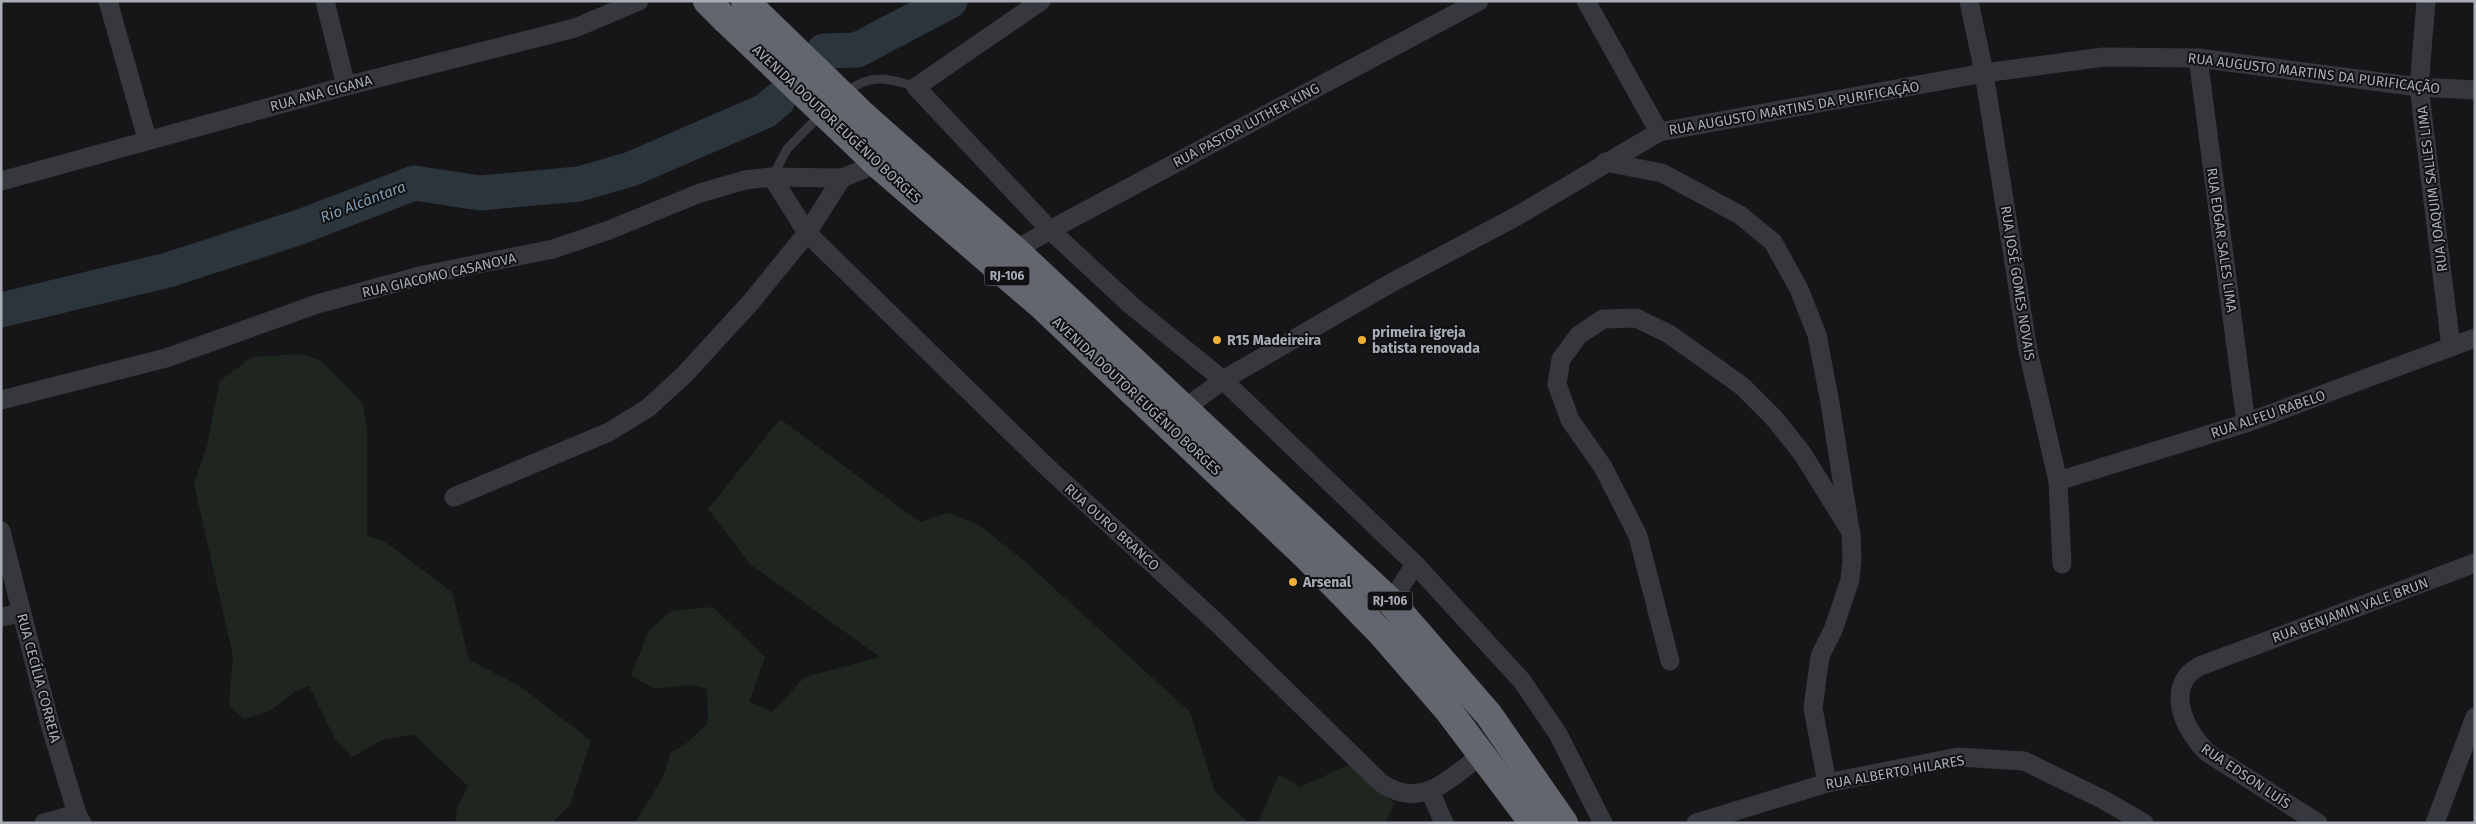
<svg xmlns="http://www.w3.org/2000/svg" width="2476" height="824" font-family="'Fira Sans',sans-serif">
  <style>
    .green { fill: #1e261f }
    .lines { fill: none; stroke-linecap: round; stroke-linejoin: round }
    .river { stroke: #2c353c; stroke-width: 35 }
    .lane { stroke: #37383d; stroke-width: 9 }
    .street { stroke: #37383d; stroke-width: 19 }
    .highway { stroke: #63666e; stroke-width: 28 }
    .highway-bridge { stroke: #63666e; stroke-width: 28 }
    .poi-dot { fill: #f2b134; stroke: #111113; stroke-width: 2 }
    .labels { text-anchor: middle; stroke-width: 4; stroke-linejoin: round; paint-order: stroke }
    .shield { fill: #111113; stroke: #7b7e86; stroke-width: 1 }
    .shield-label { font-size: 12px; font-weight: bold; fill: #a8adb8 }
    .street-label { font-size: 14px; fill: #a8adb8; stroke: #111113 }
    .poi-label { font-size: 14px; font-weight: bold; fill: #a8adb8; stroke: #111113; text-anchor: start }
    .water-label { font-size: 15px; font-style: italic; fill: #7f9bb3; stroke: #111113 }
  </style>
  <rect width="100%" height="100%" fill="#161618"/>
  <g class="green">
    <polygon points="301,354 322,361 363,404 367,427 367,536 385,542 452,592 469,660 520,686 591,741 570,805 552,823 455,823 457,808 468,786 414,735 384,739 352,757 335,739 309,686 296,691 268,712 244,719 229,705 233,656 194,484 207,446 220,381 252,357"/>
    <polygon points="780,419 920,522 947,513 977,524 1021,558 1190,712 1215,792 1249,823 870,823 865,821 859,823 635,823 663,777 671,752 683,746 708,723 707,689 691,685 654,689 631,675 649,630 672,611 713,607 765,657 749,702 772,712 805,677 880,657 750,564 708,509"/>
    <polygon points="1351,764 1395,804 1385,823 1258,823 1279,774 1300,787"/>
  </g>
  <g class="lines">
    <g class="river">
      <polyline points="824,51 857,50 950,1"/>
      <polyline points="1,310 168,270 300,227 414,183 480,193 579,184 631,169 765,111 778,100"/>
    </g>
    <g class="lane">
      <path d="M 846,93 C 869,73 889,78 916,87"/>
      <polyline points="772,177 787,149 821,114"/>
    </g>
    <g class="street">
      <polyline points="108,1 147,139"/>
      <polyline points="325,1 346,86"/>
      <polyline points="1041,1 916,87 1050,230 1132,306 1223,380 1415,564 1522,681 1558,734 1603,823"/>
      <polyline points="1586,1 1659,132"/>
      <polyline points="1969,1 1984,73 2028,351 2058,481 2062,564"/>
      <polyline points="2426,1 2419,87 2451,347"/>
      <polyline points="2198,58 2246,423"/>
      <polyline points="1605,162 1662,173 1740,215 1773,242 1799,289 1817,335 1830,403 1849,524"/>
      <path d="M 772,177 L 807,233 L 1048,468 L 1216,622 L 1381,783 C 1422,811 1449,778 1483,754"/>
      <polyline points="1,181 346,86 575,28 639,1"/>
      <polyline points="1015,250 1050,230 1479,1"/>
      <polyline points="1,400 166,358 317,304 424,275 553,249 609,230 700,193 745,180 772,177 842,178 877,164"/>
      <polyline points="1184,409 1223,380 1391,283 1517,216 1659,132 1984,73 2104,57 2198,58 2419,87 2475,90"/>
      <polyline points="2058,481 2246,423 2475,338"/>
      <polyline points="454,497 609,432 648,408 685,374 751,302 807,233 842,178"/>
      <polyline points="1,531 50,724 77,814 82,823"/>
      <polyline points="1391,602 1415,564"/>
      <polyline points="1,617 21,613"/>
      <polyline points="1670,661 1638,536 1603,467 1570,420 1557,384 1561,359 1579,335 1603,319 1636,318 1669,334 1742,386 1774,418 1802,453 1851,532 1852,560 1850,580 1833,630 1820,656 1813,708 1827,783"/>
      <polyline points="1430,791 1444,823"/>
      <polyline points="44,823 77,814"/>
      <polyline points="1696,823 1827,783 1958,757 2024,761 2102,799 2144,823"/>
      <path d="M 2318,823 L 2208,753 C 2184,731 2163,685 2200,666 L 2475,563"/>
      <polyline points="2435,823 2475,717"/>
    </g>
    <g class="highway">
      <polyline points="707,1 725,19"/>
      <polyline points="864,116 1015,250 1391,602 1489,715 1564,823"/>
      <polyline points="845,133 877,164 1043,307 1305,555 1382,634 1448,710 1533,823"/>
    </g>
    <g class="highway-bridge">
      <polyline points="745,1 864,116"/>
      <polyline points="725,19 845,133"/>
    </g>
  </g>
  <g class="poi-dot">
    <circle cx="1217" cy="340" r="5"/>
    <circle cx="1362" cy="340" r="5"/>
    <circle cx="1293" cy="582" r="5"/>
  </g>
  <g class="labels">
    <g class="shield">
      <rect x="984.5" y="266.5" width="45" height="19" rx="4"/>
      <rect x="1367.5" y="591.5" width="45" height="19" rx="4"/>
    </g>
    <g class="shield-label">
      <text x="1007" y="280">RJ-106</text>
      <text x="1390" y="605">RJ-106</text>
    </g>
    <g class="street-label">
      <text transform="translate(2314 73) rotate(7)" y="5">RUA AUGUSTO MARTINS DA PURIFICAÇÃO</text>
      <text transform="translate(321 93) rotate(-15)" y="5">RUA ANA CIGANA</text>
      <text transform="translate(1794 108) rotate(-10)" y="5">RUA AUGUSTO MARTINS DA PURIFICAÇÃO</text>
      <text transform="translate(837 124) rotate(43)" y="5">AVENIDA DOUTOR EUGÊNIO BORGES</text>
      <text transform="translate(1246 125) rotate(-28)" y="5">RUA PASTOR LUTHER KING</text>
      <text transform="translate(2432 189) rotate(-97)" y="5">RUA JOAQUIM SALLES LIMA</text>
      <text transform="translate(2222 240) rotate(82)" y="5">RUA EDGAR SALES LIMA</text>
      <text transform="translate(439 275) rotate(-13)" y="5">RUA GIACOMO CASANOVA</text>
      <text transform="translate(2018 283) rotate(81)" y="5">RUA JOSÉ GOMES NOVAIS</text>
      <text transform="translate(1137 396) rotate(43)" y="5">AVENIDA DOUTOR EUGÊNIO BORGES</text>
      <text transform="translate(2268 414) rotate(-19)" y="5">RUA ALFEU RABELO</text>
      <text transform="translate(1112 527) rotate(42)" y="5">RUA OURO BRANCO</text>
      <text transform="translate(2350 610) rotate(-20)" y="5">RUA BENJAMIN VALE BRUN</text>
      <text transform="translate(39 678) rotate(75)" y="5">RUA CECÍLIA CORREIA</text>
      <text transform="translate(1895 772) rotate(-10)" y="5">RUA ALBERTO HILARES</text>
      <text transform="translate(2246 776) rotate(34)" y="5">RUA EDSON LUÍS</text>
    </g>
    <g class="poi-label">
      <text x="1372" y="337">primeira igreja<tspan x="1372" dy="16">batista renovada</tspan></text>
      <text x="1227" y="345">R15 Madeireira</text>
      <text x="1303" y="587">Arsenal</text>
    </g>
    <g class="water-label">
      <text transform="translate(363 202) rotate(-21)" y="5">Rio Alcântara</text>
    </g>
  </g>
  <rect width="2476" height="824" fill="none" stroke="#a8adb8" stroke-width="5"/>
</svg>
